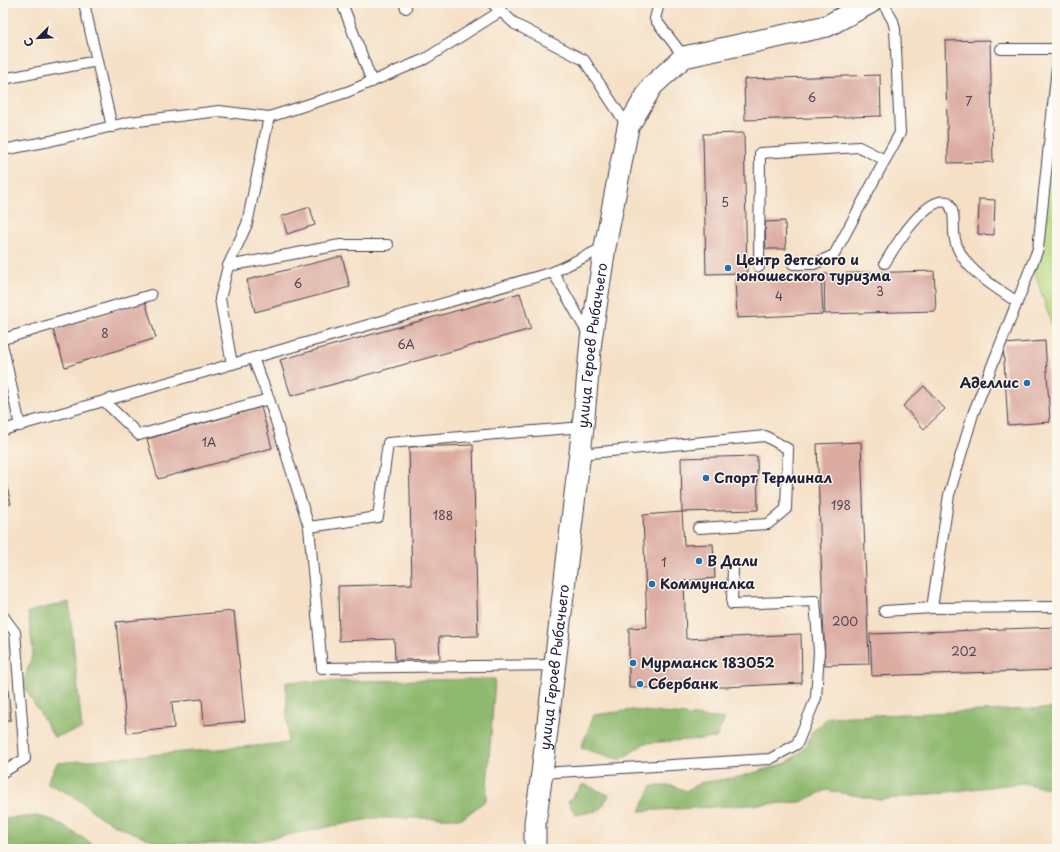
<svg xmlns="http://www.w3.org/2000/svg" width="1060" height="852" font-family="'Playpen Sans',sans-serif">
  <style>
    .green { fill: #b5d982; stroke: #6c7e5e }
    .forest { fill: #90b970; stroke: #596e56 }
    .building { fill: #dcaba1 }
    .lines { fill: none; stroke-linecap: round; stroke-linejoin: round }
    .lane-casing { stroke: #423e50; stroke-width: 12 }
    .street-casing { stroke: #423e50; stroke-width: 23 }
    .lane { stroke: #fff; stroke-width: 10 }
    .street { stroke: #fff; stroke-width: 21 }
    .poi-dot { fill: #1f6fb2; stroke: #fbf7ec; stroke-width: 1.5 }
    .labels { text-anchor: middle; stroke-width: 3; stroke-linejoin: round; paint-order: stroke }
    .number-label { font-size: 12px; fill: #504454 }
    .poi-label { font-size: 14px; font-weight: bold; fill: #22223b; stroke: #fbf7ec; text-anchor: start }
    .street-label { font-size: 14px; fill: #22223b; stroke: #fbf7ec }
  </style>
  <rect width="100%" height="100%" fill="#fbf7ec"/>
  <filter id="ink" filterUnits="userSpaceOnUse"><feTurbulence type="fractalNoise" baseFrequency=".025" numOctaves="2"/><feDisplacementMap in="SourceGraphic" scale="8" xChannelSelector="R" yChannelSelector="G"/><feConvolveMatrix kernelMatrix="1 2 1 2 8 2 1 2 1" color-interpolation-filters="sRGB"/></filter>
  <filter id="wash" filterUnits="userSpaceOnUse"><feTurbulence type="fractalNoise" baseFrequency=".012" numOctaves="4" result="noise"/><feDisplacementMap in="SourceGraphic" scale="16" xChannelSelector="R" yChannelSelector="G"/><feGaussianBlur stdDeviation="0.9" result="paint"/><feColorMatrix in="noise" values="0 0 0 0 0 0 0 0 0 0 0 0 0 0 0 0 0 1.4 0 .05"/><feComposite in="paint" operator="in"/></filter>
  <g filter="url(#wash)">
    <rect width="100%" height="100%" fill="#f5e0c6"/>
    <polygon class="green" points="1057,43 1057,341 1032,263"/>
    <g class="forest">
      <polygon points="69,602 82,729 54,737 23,685 33,652 28,612"/>
      <polygon points="495,679 486,800 463,818 374,818 257,841 215,844 159,843 117,826 99,816 72,795 47,783 57,763 288,743 286,682"/>
      <polygon points="1057,708 1057,791 1023,783 880,800 826,790 801,802 640,811 652,786 674,786 686,791 700,783 739,777 787,763 804,749 813,731 829,717"/>
      <polygon points="632,710 725,719 716,738 645,743 620,760 581,748 594,715"/>
      <polygon points="583,784 609,795 600,810 576,815 568,802"/>
      <polygon points="36,816 53,820 91,843 93,849 3,849 3,819"/>
    </g>
    <g id="blocks">
      <g class="building">
        <polygon points="990,40 993,162 948,163 945,41"/>
        <polygon points="880,75 881,116 745,120 744,79"/>
        <polygon points="744,133 747,273 706,274 703,134"/>
        <polygon points="979,199 995,200 994,235 978,234"/>
        <polygon points="310,207 315,225 287,234 282,216"/>
        <polygon points="785,221 786,249 766,249 765,222"/>
        <polygon points="342,256 350,287 255,312 247,280"/>
        <polygon points="934,271 936,311 825,314 824,274"/>
        <polygon points="821,275 823,314 737,318 735,279"/>
        <polygon points="520,293 531,329 291,396 280,360"/>
        <polygon points="145,301 156,338 65,367 53,330"/>
        <polygon points="1045,341 1050,422 1008,425 1003,344"/>
        <polygon points="924,386 945,409 924,429 903,406"/>
        <polygon points="261,407 272,448 158,479 147,439"/>
        <polygon points="861,442 869,664 825,665 817,444"/>
        <polygon points="473,445 478,636 439,637 440,659 395,660 394,639 339,641 338,586 412,584 409,447"/>
        <polygon points="757,456 758,510 682,512 681,458"/>
        <polygon points="4,474 11,504 3,506 3,475"/>
        <polygon points="682,512 684,545 713,544 715,578 684,581 686,639 801,634 802,683 725,687 629,688 629,628 647,627 643,515"/>
        <polygon points="234,611 245,721 204,725 202,699 172,702 174,728 127,733 116,622"/>
        <polygon points="1057,627 1057,670 872,676 870,634"/>
        <polygon points="3,638 11,720 3,720"/>
      </g>
    </g>
  </g>
  <g filter="url(#ink)">
    <use href="#blocks" fill-opacity="0" stroke="#423e50" stroke-width="1"/>
    <g class="lines">
      <defs>
        <g id="lane">
          <polyline points="84,3 97,61"/>
          <polyline points="342,3 372,82"/>
          <polyline points="404,3 406,8"/>
          <polyline points="492,3 515,24 584,60 628,127"/>
          <polyline points="659,3 655,19 684,57"/>
          <polyline points="1001,49 1057,49"/>
          <polyline points="3,79 97,61 112,127"/>
          <polyline points="3,150 50,141 130,122 219,111 269,117"/>
          <path d="M 885,263 C 895,246 919,208 939,202 C 942,201 946,202 948,202 C 957,215 952,226 955,240 C 962,269 994,286 1017,302"/>
          <polyline points="793,264 814,264 834,255 885,160"/>
          <polyline points="228,266 247,224 269,117 347,92 425,59 501,11"/>
          <polyline points="759,267 760,153 859,147 885,160 900,133 895,29 893,21 883,3"/>
          <polyline points="553,272 605,247"/>
          <polyline points="3,339 151,295"/>
          <polyline points="3,348 20,426"/>
          <polyline points="232,364 220,299 228,266 340,245 388,245"/>
          <polyline points="104,401 139,435 269,399"/>
          <polyline points="3,430 253,358"/>
          <polyline points="580,454 765,436 788,449 786,509 768,524 698,528"/>
          <polyline points="309,527 378,517 388,443 583,427"/>
          <polyline points="932,608 949,495 973,414 1038,249 1057,68"/>
          <polyline points="884,611 932,608 1057,607"/>
          <polyline points="3,616 15,632 25,759 3,772"/>
          <polyline points="555,665 322,668 309,527 269,399 253,358 553,272 590,337"/>
          <polyline points="542,773 770,759 797,744 816,698 819,652 815,601 732,604 733,566"/>
        </g>
        <g id="street">
          <path id="s1" d="M 535,849 L 535,823 L 542,773 L 583,427 L 591,340 L 605,247 L 628,127 L 652,86 L 684,57 L 827,26 L 870,3"/>
        </g>
      </defs>
      <use href="#lane" class="lane-casing"/>
      <use href="#street" class="street-casing"/>
      <use href="#lane" class="lane"/>
      <use href="#street" class="street"/>
    </g>
  </g>
  <g class="poi-dot">
    <circle cx="728" cy="268" r="4"/>
    <circle cx="1027" cy="383" r="4"/>
    <circle cx="706" cy="478" r="4"/>
    <circle cx="699" cy="561" r="4"/>
    <circle cx="652" cy="584" r="4"/>
    <circle cx="633" cy="663" r="4"/>
    <circle cx="640" cy="684" r="4"/>
  </g>
  <g class="labels">
    <g class="number-label">
      <text x="812" y="102">6</text>
      <text x="969" y="106">7</text>
      <text x="725" y="207">5</text>
      <text x="298" y="288">6</text>
      <text x="880" y="296">3</text>
      <text x="779" y="301">4</text>
      <text x="105" y="338">8</text>
      <text x="406" y="349">6А</text>
      <text x="209" y="447">1А</text>
      <text x="841" y="510">198</text>
      <text x="443" y="520">188</text>
      <text x="664" y="567">1</text>
      <text x="845" y="626">200</text>
      <text x="964" y="656">202</text>
    </g>
    <g class="poi-label">
      <text x="736" y="265">Центр детского и<tspan x="736" dy="16">юношеского туризма</tspan></text>
      <text x="1019" y="388" text-anchor="end">Аделлис</text>
      <text x="714" y="483">Спорт Терминал</text>
      <text x="707" y="566">В Дали</text>
      <text x="660" y="589">Коммуналка</text>
      <text x="641" y="668">Мурманск 183052</text>
      <text x="648" y="689">Сбербанк</text>
    </g>
    <g class="street-label">
      <text dy="5" stroke="none"><textPath href="#s1" startOffset="507">улица Героев Рыбачьего</textPath></text>
      <text dy="5" stroke="none"><textPath href="#s1" startOffset="183">улица Героев Рыбачьего</textPath></text>
    </g>
  </g>
  <rect width="1060" height="852" fill="none" stroke="#fbf7ec" stroke-width="16"/>
  <g transform="translate(38 38) rotate(246)" stroke="#fbf7ec" stroke-width="3" paint-order="stroke">
  <path d="M0-3L7 15L0 10L-7 15Z" fill="#22223b"/>
  <text y="-6" font-size="11" font-weight="bold" text-anchor="middle" fill="#22223b">С</text>
  </g>
</svg>
